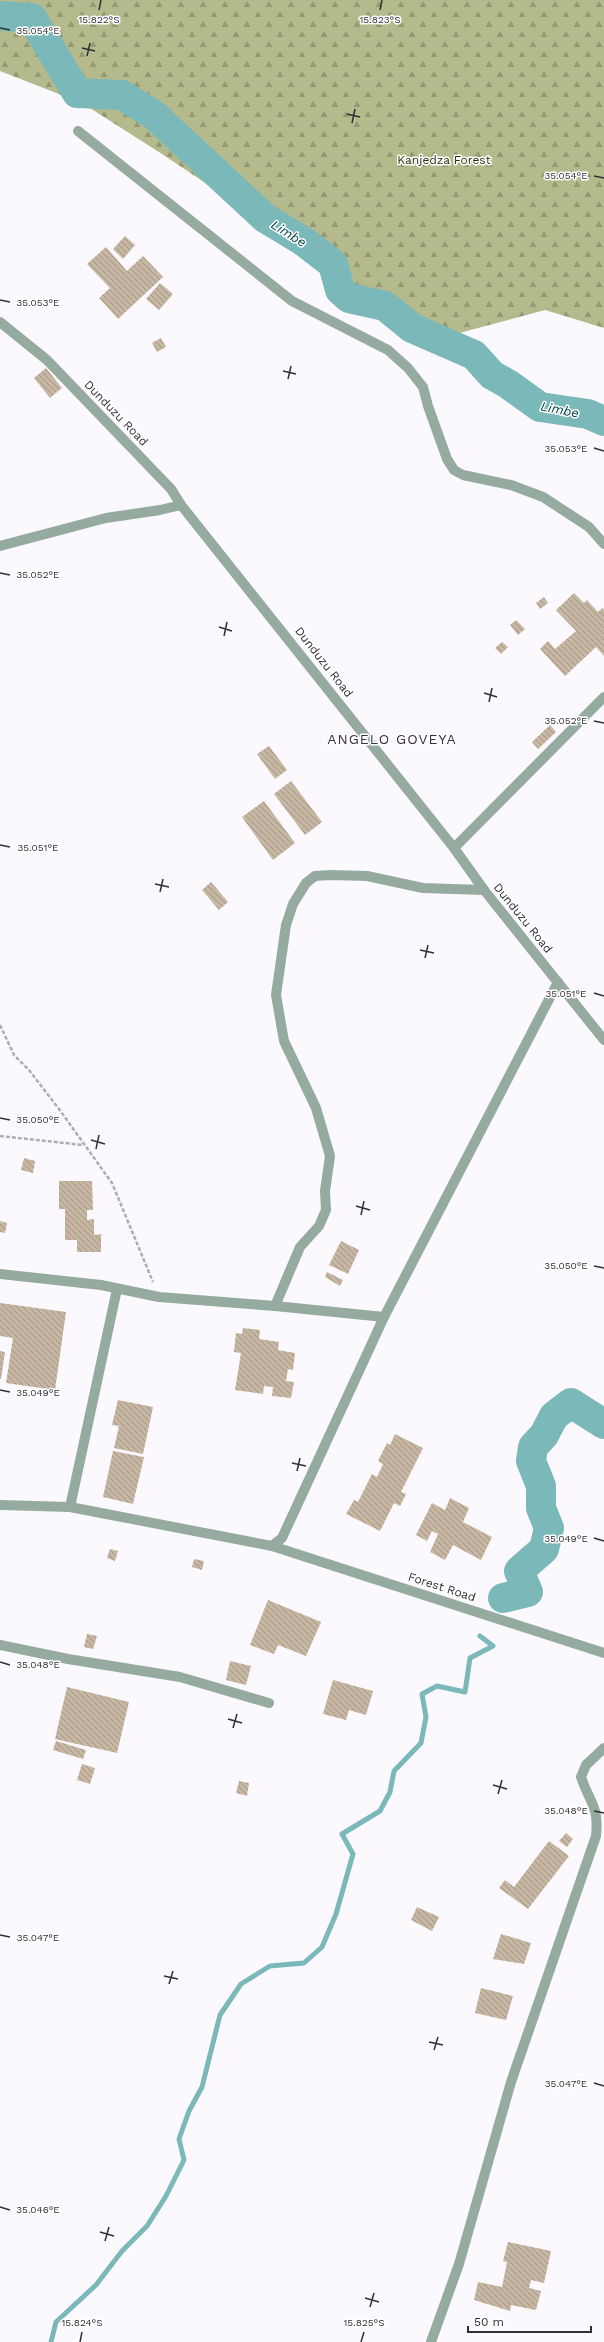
<svg xmlns="http://www.w3.org/2000/svg" width="604" height="2342" font-family="'Work Sans',sans-serif">
  <style>
    .forest { fill: url(#forest-firs) }
    .water { fill: #7bb8b9 }
    .lines { fill: none; stroke-linecap: round; stroke-linejoin: round }
    .stream { stroke: #7bb8b9; stroke-width: 5 }
    .river { stroke: #7bb8b9; stroke-width: 30 }
    .building { fill: url(#building-back-hatch) }
    .path { stroke: #afacb2; stroke-width: 2.5; stroke-dasharray: 4 2; stroke-linecap: butt }
    .minor { stroke: #96ab9f; stroke-width: 10 }
    .ticks { fill: none; stroke: #332e37; stroke-width: 1.5 }
    .labels { text-anchor: middle; stroke-width: 3; stroke-linejoin: round; paint-order: stroke }
    .park-label { font-size: 12px; fill: #2d2f0a; stroke: #fff }
    .street-label { font-size: 12px; fill: #332e37; stroke: #fff }
    .water-label { font-size: 13px; font-style: italic; fill: #034041; stroke: #fff }
    .quarter-label { font-size: 14px; letter-spacing: 1px; fill: #3b2f41; stroke: #fff }
    .ticks-label { font-size: 10px; text-anchor: middle; fill: #332e37; stroke: #fff; stroke-width: 3; stroke-linejoin: round; paint-order: stroke }
  </style>
  <defs>
    <pattern id="forest-firs" width="22" height="20" patternUnits="userSpaceOnUse"><rect width="22" height="20" fill="#b5ba8c"/><path d="M5 1l3.5 6h-7zM16 11l3.5 6h-7z" fill="#949873"/></pattern>
    <pattern id="building-back-hatch" width="6" height="6" patternUnits="userSpaceOnUse"><rect width="6" height="6" fill="#c7b7a2"/><path d="M-1 5l2 2M0 0l6 6M5-1l2 2" fill="none" stroke="#a29585"/></pattern>
  </defs>
  <rect width="100%" height="100%" fill="#fcf9fe"/>
  <polygon class="forest" points="0,0 604,0 604,328 545,310 422,343 247,211 162,154 82,103 0,71"/>
  <path class="water" d="M 467,353 C 476,355 486,356 490,365 L 485,370 L 489,376 L 503,372 L 502,380 L 489,383 L 485,380 L 477,382 L 482,378 L 481,371 L 478,375 L 471,372 L 478,369 L 480,364 L 473,366 Z"/>
  <g class="lines">
    <polyline class="stream" points="51,2342 56,2322 96,2285 122,2251 147,2226 166,2196 184,2160 179,2139 189,2111 202,2087 220,2015 241,1984 270,1966 304,1963 322,1947 336,1914 353,1854 342,1834 380,1811 390,1792 394,1771 421,1743 426,1717 422,1694 437,1686 465,1692 470,1658 493,1646 480,1636"/>
    <g class="river">
      <polyline points="0,16 32,18 77,93 122,95 154,115 265,218 303,241 333,264 340,290 349,298 385,306 412,328 474,355 492,375 508,384 540,407 588,414 604,421"/>
      <polyline points="503,1598 528,1592 519,1571 544,1549 549,1528 541,1508 541,1486 531,1461 533,1447 544,1435 554,1416 571,1403 604,1424"/>
    </g>
  </g>
  <g class="building">
    <polygon points="125,236 135,245 123,259 113,249"/>
    <polygon points="106,247 127,271 143,256 163,277 118,319 99,298 110,288 87,264"/>
    <polygon points="160,283 173,294 159,310 146,299"/>
    <polygon points="161,338 166,347 157,352 152,343"/>
    <polygon points="46,368 62,388 50,398 34,378"/>
    <polygon points="574,593 584,603 587,600 598,612 602,608 604,610 604,656 596,647 565,676 540,649 548,641 555,649 576,631 556,610"/>
    <polygon points="544,597 548,603 540,609 536,603"/>
    <polygon points="516,620 525,629 518,635 510,625"/>
    <polygon points="502,642 508,647 501,654 495,648"/>
    <polygon points="550,725 556,732 538,749 532,742"/>
    <polygon points="269,746 287,770 275,779 257,754"/>
    <polygon points="291,781 322,822 305,835 274,794"/>
    <polygon points="264,801 295,843 273,860 242,817"/>
    <polygon points="211,882 228,902 219,910 202,890"/>
    <polygon points="24,1158 35,1161 33,1173 21,1170"/>
    <polygon points="59,1181 92,1181 93,1210 87,1210 87,1220 94,1219 94,1235 101,1234 101,1252 77,1252 77,1240 65,1240 65,1209 59,1209"/>
    <polygon points="0,1221 7,1223 5,1233 0,1232"/>
    <polygon points="341,1241 359,1250 348,1274 329,1265"/>
    <polygon points="327,1272 343,1280 340,1286 325,1277"/>
    <polygon points="0,1303 66,1312 55,1390 6,1383 13,1338 0,1336"/>
    <polygon points="243,1328 260,1330 259,1339 279,1342 278,1350 295,1353 293,1370 288,1369 286,1381 294,1382 291,1398 272,1396 273,1387 264,1386 263,1394 235,1390 241,1353 234,1352 236,1333 242,1334"/>
    <polygon points="0,1351 5,1352 1,1379 0,1379"/>
    <polygon points="118,1400 153,1407 143,1454 114,1448 119,1426 112,1425"/>
    <polygon points="395,1434 423,1448 401,1492 406,1494 400,1506 394,1503 380,1531 346,1514 354,1500 358,1502 372,1474 377,1477 383,1464 378,1461 387,1443 390,1445"/>
    <polygon points="113,1451 144,1457 133,1504 103,1497"/>
    <polygon points="450,1498 469,1508 463,1522 492,1537 481,1560 453,1545 445,1560 430,1552 438,1534 432,1531 427,1541 416,1535 432,1503 445,1510"/>
    <polygon points="110,1549 118,1551 115,1561 107,1558"/>
    <polygon points="194,1559 204,1561 202,1570 192,1567"/>
    <polygon points="268,1600 321,1622 306,1656 278,1645 274,1654 250,1645"/>
    <polygon points="87,1634 97,1636 93,1649 84,1647"/>
    <polygon points="230,1661 251,1666 246,1685 226,1680"/>
    <polygon points="333,1680 373,1691 366,1715 349,1710 346,1720 323,1714"/>
    <polygon points="67,1687 129,1702 117,1753 55,1739"/>
    <polygon points="56,1741 86,1750 83,1759 53,1750"/>
    <polygon points="82,1764 95,1768 90,1784 77,1780"/>
    <polygon points="239,1781 249,1783 247,1796 236,1793"/>
    <polygon points="566,1833 573,1839 567,1847 559,1841"/>
    <polygon points="549,1841 569,1856 528,1909 499,1888 505,1880 514,1887"/>
    <polygon points="417,1907 439,1917 432,1931 411,1920"/>
    <polygon points="501,1934 531,1943 524,1964 493,1959"/>
    <polygon points="481,1988 513,1996 506,2020 475,2013"/>
    <polygon points="508,2242 551,2251 544,2283 531,2280 529,2288 541,2291 536,2310 511,2305 510,2311 474,2300 478,2282 502,2287 507,2262 503,2261"/>
  </g>
  <g class="lines">
    <g class="path">
      <polyline points="0,1025 14,1055 29,1070 59,1109 112,1183 153,1282"/>
      <polyline points="0,1136 83,1145"/>
    </g>
    <g class="minor">
      <polyline points="78,131 292,301 388,350 408,368 423,387 428,406 447,459 454,470 463,475 511,485 543,497 589,527 604,544"/>
      <polyline points="0,322 47,360 171,489 181,505 454,848 484,890 604,1040"/>
      <polyline points="0,546 106,518 160,510 181,505"/>
      <polyline points="454,848 604,697"/>
      <polyline points="0,1274 101,1285 159,1297 275,1306 384,1317"/>
      <polyline points="275,1306 300,1247 319,1226 326,1210 325,1191 330,1156 316,1108 284,1041 276,995 286,925 293,904 306,883 315,876 330,875 367,876 423,888 484,890"/>
      <polyline points="0,1505 70,1507 272,1546 604,1653"/>
      <polyline points="70,1507 117,1289"/>
      <polyline points="272,1546 282,1538 384,1317 558,982"/>
      <polyline points="0,1645 68,1659 180,1677 269,1703"/>
      <path d="M 431,2342 L 459,2264 L 511,2082 L 596,1836 C 599,1805 590,1804 581,1777 L 586,1765 L 604,1748"/>
    </g>
  </g>
  <path class="ticks" d="M 99,10 L 101,0M 380,10 L 382,0M 0,28 L 10,30M 82,48 L 95,51M 87,56 L 90,43M 347,114 L 360,117M 352,123 L 355,109M 594,176 L 604,178M 0,300 L 10,302M 283,371 L 296,374M 288,379 L 291,366M 594,448 L 604,451M 0,573 L 10,575M 219,627 L 232,631M 224,636 L 227,622M 484,693 L 497,697M 489,702 L 492,688M 594,721 L 604,723M 0,845 L 10,847M 155,884 L 169,887M 160,892 L 163,879M 420,950 L 434,953M 425,958 L 428,945M 594,993 L 604,996M 0,1118 L 10,1120M 91,1140 L 105,1144M 96,1149 L 99,1135M 356,1206 L 370,1210M 361,1215 L 364,1201M 594,1266 L 604,1268M 0,1390 L 10,1392M 292,1463 L 306,1466M 297,1471 L 300,1458M 594,1538 L 604,1541M 0,1662 L 10,1665M 228,1719 L 242,1723M 233,1728 L 237,1714M 493,1785 L 507,1789M 498,1794 L 502,1780M 594,1811 L 604,1813M 0,1935 L 10,1937M 164,1976 L 178,1979M 169,1984 L 173,1971M 429,2042 L 443,2045M 434,2050 L 438,2037M 594,2083 L 604,2086M 0,2207 L 10,2210M 100,2232 L 114,2236M 105,2241 L 109,2227M 365,2298 L 379,2302M 370,2307 L 374,2293M 80,2342 L 82,2332M 361,2342 L 364,2332"/>
  <g class="labels">
    <g class="park-label">
      <text x="444" y="164">Kanjedza Forest</text>
    </g>
    <g class="street-label">
      <text transform="translate(116 413) rotate(46)" y="4">Dunduzu Road</text>
      <text transform="translate(324 662) rotate(52)" y="4">Dunduzu Road</text>
      <text transform="translate(523 918) rotate(51)" y="4">Dunduzu Road</text>
      <text transform="translate(442 1587) rotate(18)" y="4">Forest Road</text>
    </g>
    <g class="water-label">
      <text transform="translate(289 233) rotate(32)" y="5">Limbe</text>
      <text transform="translate(560 409) rotate(11)" y="5">Limbe</text>
    </g>
    <g class="quarter-label">
      <text x="392" y="744">ANGELO GOVEYA</text>
    </g>
  </g>
  <g class="ticks-label">
    <text x="99" y="23">15.822°S</text>
    <text x="380" y="23">15.823°S</text>
    <text x="38" y="34">35.054°E</text>
    <text x="566" y="179">35.054°E</text>
    <text x="38" y="306">35.053°E</text>
    <text x="566" y="452">35.053°E</text>
    <text x="38" y="578">35.052°E</text>
    <text x="566" y="724">35.052°E</text>
    <text x="38" y="851">35.051°E</text>
    <text x="566" y="997">35.051°E</text>
    <text x="38" y="1123">35.050°E</text>
    <text x="566" y="1269">35.050°E</text>
    <text x="38" y="1396">35.049°E</text>
    <text x="566" y="1542">35.049°E</text>
    <text x="38" y="1668">35.048°E</text>
    <text x="566" y="1814">35.048°E</text>
    <text x="38" y="1941">35.047°E</text>
    <text x="566" y="2087">35.047°E</text>
    <text x="38" y="2213">35.046°E</text>
    <text x="82" y="2326">15.824°S</text>
    <text x="364" y="2326">15.825°S</text>
  </g>
  <path d="M468 2326v6h123v-6" fill="none" stroke="#332e37" stroke-width="2"/>
  <text x="474" y="2326" font-size="12" fill="#332e37" stroke="#ffffff" stroke-width="3" paint-order="stroke">50 m</text>
</svg>
